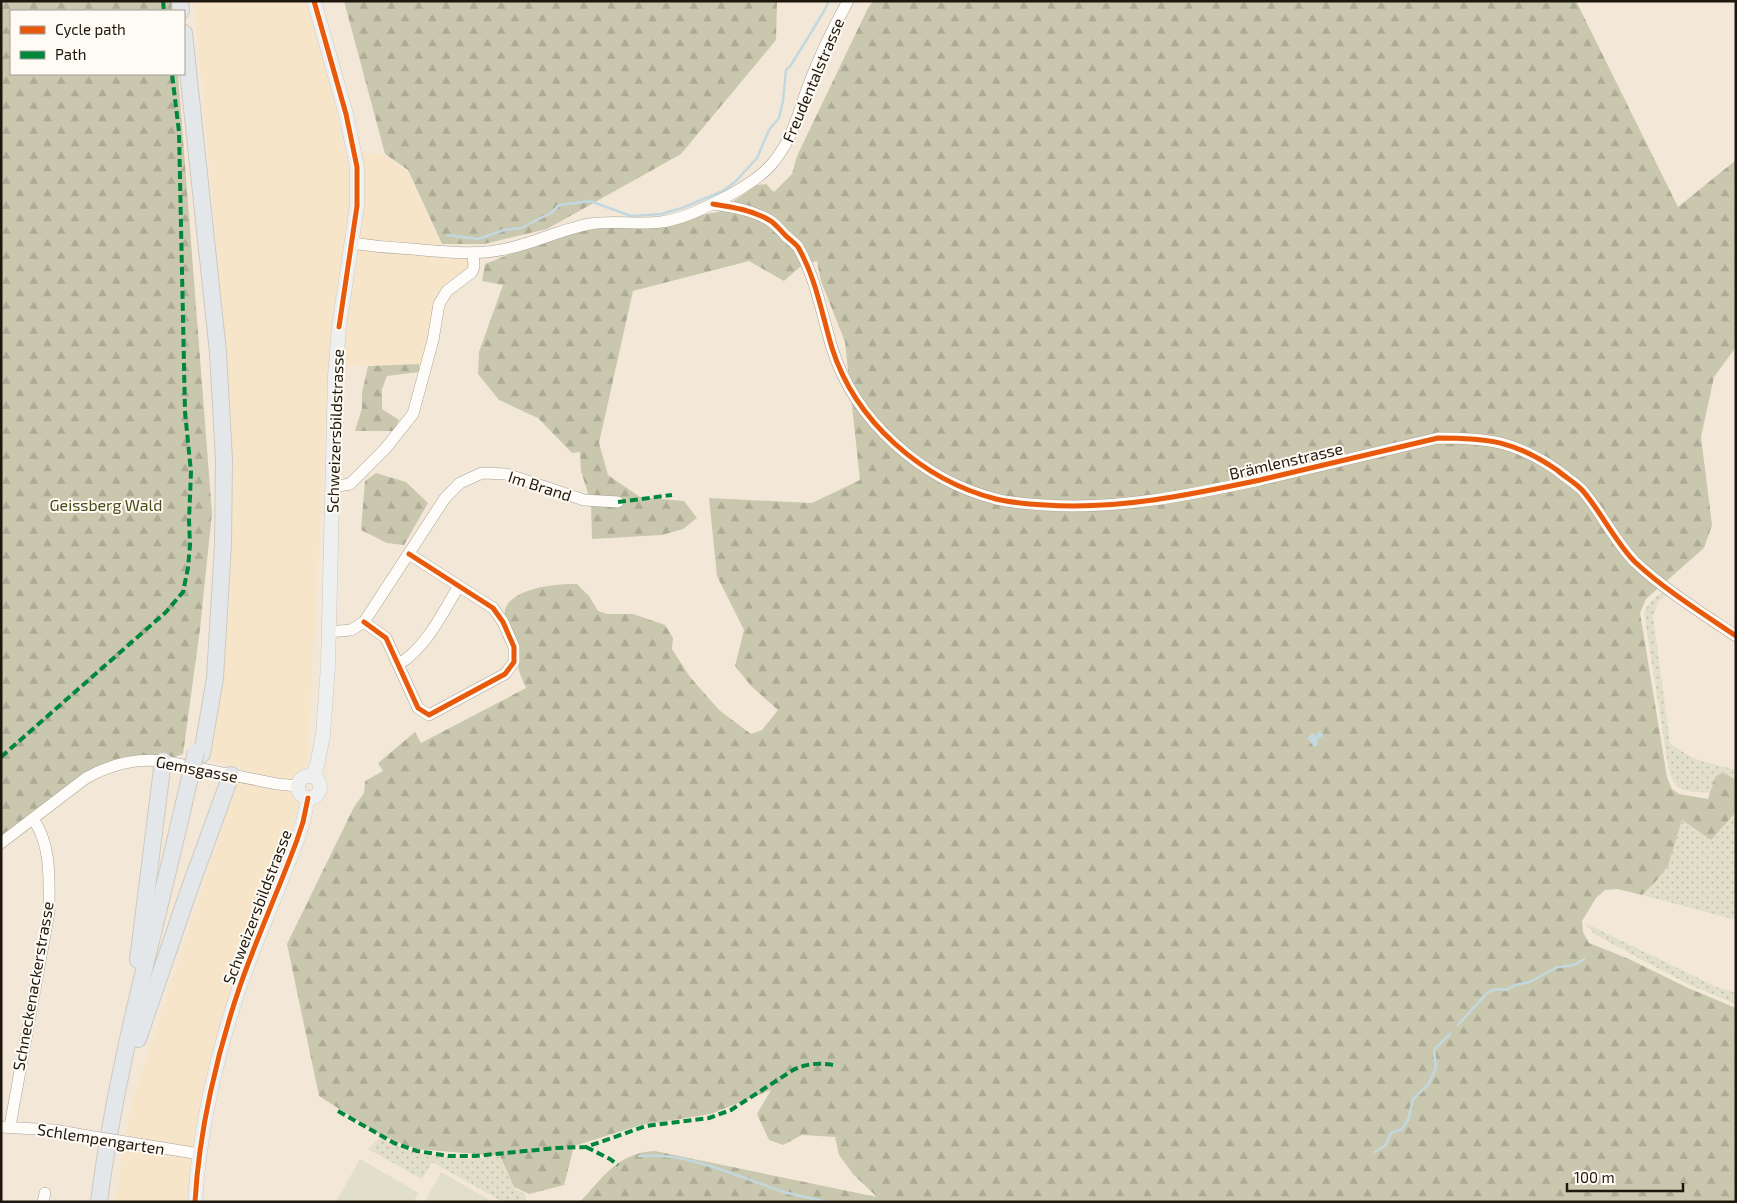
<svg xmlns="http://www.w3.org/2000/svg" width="1737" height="1203" font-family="'Exo 2',sans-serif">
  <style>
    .built { fill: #f7e5ca }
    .grass { fill: url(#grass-dots) }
    .forest { fill: url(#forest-firs) }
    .park { fill: #e1dec9 }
    .water { fill: #c3d8de }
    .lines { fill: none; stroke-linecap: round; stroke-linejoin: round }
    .stream { stroke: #c3d8de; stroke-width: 2.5 }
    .minor-casing { stroke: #aaa195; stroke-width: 12 }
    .major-casing { stroke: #cec9c0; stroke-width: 15 }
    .highway-casing { stroke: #cec9c0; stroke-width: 18 }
    .minor { stroke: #fdfcf9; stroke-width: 11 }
    .major { stroke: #eef0f0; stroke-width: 14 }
    .highway { stroke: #e4e7ea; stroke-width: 16 }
    .minor-bridge-casing { stroke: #aaa195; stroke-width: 12; stroke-linecap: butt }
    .highway-bridge-casing { stroke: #cec9c0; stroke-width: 18; stroke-linecap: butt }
    .minor-bridge { stroke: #fdfcf9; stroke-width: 11 }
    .highway-bridge { stroke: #e4e7ea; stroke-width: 16 }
    .quiet { stroke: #00873e; stroke-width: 4; stroke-dasharray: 8 4; stroke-linecap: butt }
    .cycleway-casing { stroke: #fefaf4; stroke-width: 8 }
    .cycleway { stroke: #e8590c; stroke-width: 5 }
    .labels { text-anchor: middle; stroke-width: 4; stroke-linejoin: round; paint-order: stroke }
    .street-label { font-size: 16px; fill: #1e170d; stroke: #fefaf4 }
    .park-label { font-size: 16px; fill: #4b4d18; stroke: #fefaf4 }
  </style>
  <defs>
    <pattern id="grass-dots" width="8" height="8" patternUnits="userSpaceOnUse" patternTransform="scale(1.25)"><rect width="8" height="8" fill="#e1dec9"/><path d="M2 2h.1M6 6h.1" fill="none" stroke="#c1beab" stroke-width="1.8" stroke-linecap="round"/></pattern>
    <pattern id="forest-firs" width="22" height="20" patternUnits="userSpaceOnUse" patternTransform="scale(1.25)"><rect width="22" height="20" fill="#cac7af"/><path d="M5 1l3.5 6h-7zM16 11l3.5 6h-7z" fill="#adaa95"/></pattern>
  </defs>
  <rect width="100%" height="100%" fill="#f3e8d8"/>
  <polygon class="built" points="194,1 309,1 335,103 343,149 384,155 407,171 446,256 470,257 468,273 445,288 423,364 329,366 307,773 284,857 232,989 217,1038 197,1132 189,1202 115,1202 131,1105 242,767 211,761 229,614 230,502 227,361"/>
  <g class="grass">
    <path d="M 1663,593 L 1668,594 L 1658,602 L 1653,616 L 1670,743 C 1681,752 1695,760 1709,763 C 1718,766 1727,767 1736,770 L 1736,780 L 1723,772 L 1715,777 L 1710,793 C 1688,790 1676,795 1669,771 L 1644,613 C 1648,604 1654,596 1663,593 Z"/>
    <polygon points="1736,812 1736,920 1642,895 1656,881 1668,866 1682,820 1711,840"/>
    <polygon points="1585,923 1719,988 1736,993 1736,1004 1690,985 1640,959 1594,934"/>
    <path d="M 380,1138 C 416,1158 460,1162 499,1156 L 514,1188 L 526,1195 L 526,1202 L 503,1202 L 432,1162 L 422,1179 L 368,1149 Z"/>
  </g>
  <g class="forest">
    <polygon points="1,1 172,1 173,11 11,11 11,74 178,74 212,513 200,629 183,754 163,761 109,767 1,843"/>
    <polygon points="344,1 777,1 776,40 681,154 547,229 484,244 442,244 408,170 385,154"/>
    <path d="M 873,1 L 1576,1 L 1678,207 L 1736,160 L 1736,347 L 1714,377 L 1701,437 L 1712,525 L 1704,548 L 1646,599 L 1640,613 L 1667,777 L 1672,789 L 1679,794 L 1708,799 L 1715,777 L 1723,772 L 1736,780 L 1736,812 L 1711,840 L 1682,820 L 1668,866 L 1656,881 L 1642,895 L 1617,889 L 1605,890 L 1596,898 L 1582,921 L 1583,932 L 1589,943 L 1629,959 L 1688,988 L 1736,1008 L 1736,1202 L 580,1202 C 603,1177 619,1152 655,1151 L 877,1197 L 853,1174 L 839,1155 L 835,1137 L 802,1135 L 783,1145 L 769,1140 L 757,1114 L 771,1090 L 711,1114 L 641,1125 L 574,1146 L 564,1185 L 529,1194 L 514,1187 L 500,1156 L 416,1149 L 382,1136 L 319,1096 L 287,944 L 354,807 L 364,793 L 365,781 L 383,771 L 378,763 L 415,732 L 421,743 L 526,688 C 523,681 519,673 518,666 C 517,660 518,653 517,647 C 515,637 507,628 505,618 C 499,589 557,583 577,584 L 589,596 L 598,611 L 607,614 L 633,614 L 665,625 L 673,638 L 672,649 L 690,677 L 719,710 L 751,734 L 762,730 L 778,710 L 751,686 L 735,666 L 744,630 L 717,576 L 709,498 L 812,503 L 860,480 L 845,342 L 821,281 L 817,261 L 801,266 L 784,281 L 749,261 L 633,291 L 599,443 L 608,475 L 640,497 L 684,501 L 697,518 L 683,529 L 662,535 L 592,539 L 591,503 L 581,471 L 580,452 L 572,453 L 538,418 L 499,400 L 478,374 L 479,352 L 503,285 L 482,281 L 485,264 L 528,247 L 590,228 L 636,227 L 718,212 L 757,185 L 766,184 L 774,192 L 792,174 L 797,156 L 868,8 Z"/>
    <polygon points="419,364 419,372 387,376 382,389 382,409 399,420 393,431 355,431 362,408 362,393 368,366"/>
    <polygon points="376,473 406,482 428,503 404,545 387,543 361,530 365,481"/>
  </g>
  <g class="park">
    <polygon points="360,1159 419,1193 413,1202 336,1202"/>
    <polygon points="441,1172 493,1202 425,1202"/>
  </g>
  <polygon class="water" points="1319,731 1323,734 1323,736 1318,739 1317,746 1314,747 1307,738 1313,733 1316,736"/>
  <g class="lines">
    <g class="stream">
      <polyline points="447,235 478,239 504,230 521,228 551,213 559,205 590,201 631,216 661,214 682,208 723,191 736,181 757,158 769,130 779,118 783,101 786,70 791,65 823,13 829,1"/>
      <polyline points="1458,1025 1488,992 1496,989 1506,990 1515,985 1530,982 1557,967 1574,965 1584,959"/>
      <polyline points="1375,1152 1386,1145 1391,1133 1402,1129 1408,1120 1413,1099 1428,1085 1436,1068 1434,1050 1450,1034"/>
      <path d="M 639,1156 C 689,1152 738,1177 784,1192 C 798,1196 812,1198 826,1202"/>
    </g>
    <defs>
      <g id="minor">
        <path d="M 713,204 C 732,207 752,210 769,220 C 775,223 780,230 785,235 C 789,239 795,243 798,247 C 816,278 822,315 832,348 C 855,421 922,480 996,499 C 1012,503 1028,504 1045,505 C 1118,510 1189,495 1260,480 C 1320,466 1379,452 1438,438 C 1488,438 1515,441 1557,470 C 1565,477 1576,483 1583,491 C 1601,512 1616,543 1635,562 C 1665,590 1702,613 1736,636"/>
        <path d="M 351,243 C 371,246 391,248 412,249 C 445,252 477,256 510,248 C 537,242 562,229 590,224 C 613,220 637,225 661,222 C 689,219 753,186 771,165 C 793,140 798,113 809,84 C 820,55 833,28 848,1"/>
        <polyline points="332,487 350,484 385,449 413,414 433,340 439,304 447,291 472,272 474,267 473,253"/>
        <polyline points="364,622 386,638 418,708 429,715 505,674 514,662 514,647 503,622 493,608 409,554"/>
        <polyline points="329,632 351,630 364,622 445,498 460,483 482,473 506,474 584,500 618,502"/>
        <path d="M 399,664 C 427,647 442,613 459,586"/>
        <path d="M 1,843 L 86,778 C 111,764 136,758 163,761 L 277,784 L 298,786"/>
        <path d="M 10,1126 L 49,912 C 49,882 52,845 33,819"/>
        <polyline points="1,1127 54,1130 88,1136"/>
        <polyline points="138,1144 200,1154"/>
        <polyline points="43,1202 45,1193"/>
      </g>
      <g id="major">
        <circle cx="309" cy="787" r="11"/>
        <polyline points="313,776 317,765 323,735 328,666 335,376 339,327 357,206 357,167 346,114 314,1"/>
        <path d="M 195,1202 C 199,1131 217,1053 240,986 C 257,937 279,889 297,840 L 303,822 L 308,798"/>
      </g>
      <g id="highway">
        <polyline points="180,1 181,11"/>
        <polyline points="184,33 218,352 224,460 223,544 215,678 202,754"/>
        <polyline points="138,960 163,761"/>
        <polyline points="138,1039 188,893 231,775"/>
        <path d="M 99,1202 C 117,1059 158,921 189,781"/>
      </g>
    </defs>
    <use href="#minor" class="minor-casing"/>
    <use href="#major" class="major-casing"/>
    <use href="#highway" class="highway-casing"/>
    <use href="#minor" class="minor"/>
    <use href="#major" class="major"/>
    <use href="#highway" class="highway"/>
    <defs>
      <polyline id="minor-bridge" points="88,1136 138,1144"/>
      <polyline id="highway-bridge" points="189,781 196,752"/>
    </defs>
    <use href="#minor-bridge" class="minor-bridge-casing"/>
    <use href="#highway-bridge" class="highway-bridge-casing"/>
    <use href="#minor-bridge" class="minor-bridge"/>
    <use href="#highway-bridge" class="highway-bridge"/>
    <g class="quiet">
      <polyline points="163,1 164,11"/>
      <polyline points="618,502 672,495"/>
      <polyline points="1,757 166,612 183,592 188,568 190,545 189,520 191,472 185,412 179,132 172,74"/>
      <path d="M 338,1111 L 394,1143 L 417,1151 L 449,1156 L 475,1156 L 556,1148 L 586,1147 L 646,1126 L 709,1118 L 731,1110 L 793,1070 C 807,1063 819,1063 834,1065"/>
      <polyline points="586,1147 610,1159 618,1165"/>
    </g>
    <defs>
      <g id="cycleway">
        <polyline points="314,1 346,114 357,167 357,206 339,327"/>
        <path d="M 713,204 C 732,207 752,210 769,220 C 775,223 780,230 785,235 C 789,239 795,243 798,247 C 816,278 822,315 832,348 C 855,421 922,480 996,499 C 1012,503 1028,504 1045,505 C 1118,510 1189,495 1260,480 C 1320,466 1379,452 1438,438 C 1488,438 1515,441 1557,470 C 1565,477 1576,483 1583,491 C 1601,512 1616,543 1635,562 C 1665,590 1702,613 1736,636"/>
        <polyline points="364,622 386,638 418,708 429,715 505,674 514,662 514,647 503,622 493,608 409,554"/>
        <path d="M 195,1202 C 199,1131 217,1053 240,986 C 257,937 279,889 297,840 L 303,822 L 308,798"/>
      </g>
    </defs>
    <use href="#cycleway" class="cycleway-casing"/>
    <use href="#cycleway" class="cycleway"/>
  </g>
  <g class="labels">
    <g class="street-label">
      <text transform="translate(813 80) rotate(-67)" y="6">Freudentalstrasse</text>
      <text transform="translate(335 431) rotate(-88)" y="6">Schweizersbildstrasse</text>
      <text transform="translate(1286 461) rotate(-13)" y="6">Brämlenstrasse</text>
      <text transform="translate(540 486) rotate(18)" y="6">Im Brand</text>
      <text transform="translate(197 769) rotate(11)" y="6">Gemsgasse</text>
      <text transform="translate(257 907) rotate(-69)" y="6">Schweizersbildstrasse</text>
      <text transform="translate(33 986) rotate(-80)" y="6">Schneckenackerstrasse</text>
      <text transform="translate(101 1139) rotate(9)" y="6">Schlempengarten</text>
    </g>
    <g class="park-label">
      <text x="106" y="511">Geissberg Wald</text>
    </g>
  </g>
  <rect width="1737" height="1203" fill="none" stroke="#1e170d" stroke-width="5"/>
  <rect x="10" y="10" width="175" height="65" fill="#fefaf4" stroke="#a49f98"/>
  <rect x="20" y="26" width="25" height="8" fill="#e8590c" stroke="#a49f98"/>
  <text x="55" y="35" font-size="15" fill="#1e170d">Cycle path</text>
  <rect x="20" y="51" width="25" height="8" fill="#00873e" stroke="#a49f98"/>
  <text x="55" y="60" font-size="15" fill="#1e170d">Path</text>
  <path d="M1567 1183v8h116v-8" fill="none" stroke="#1e170d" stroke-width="2.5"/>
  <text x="1574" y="1183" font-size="15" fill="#1e170d" stroke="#fefaf4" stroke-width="4" paint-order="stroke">100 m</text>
</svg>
